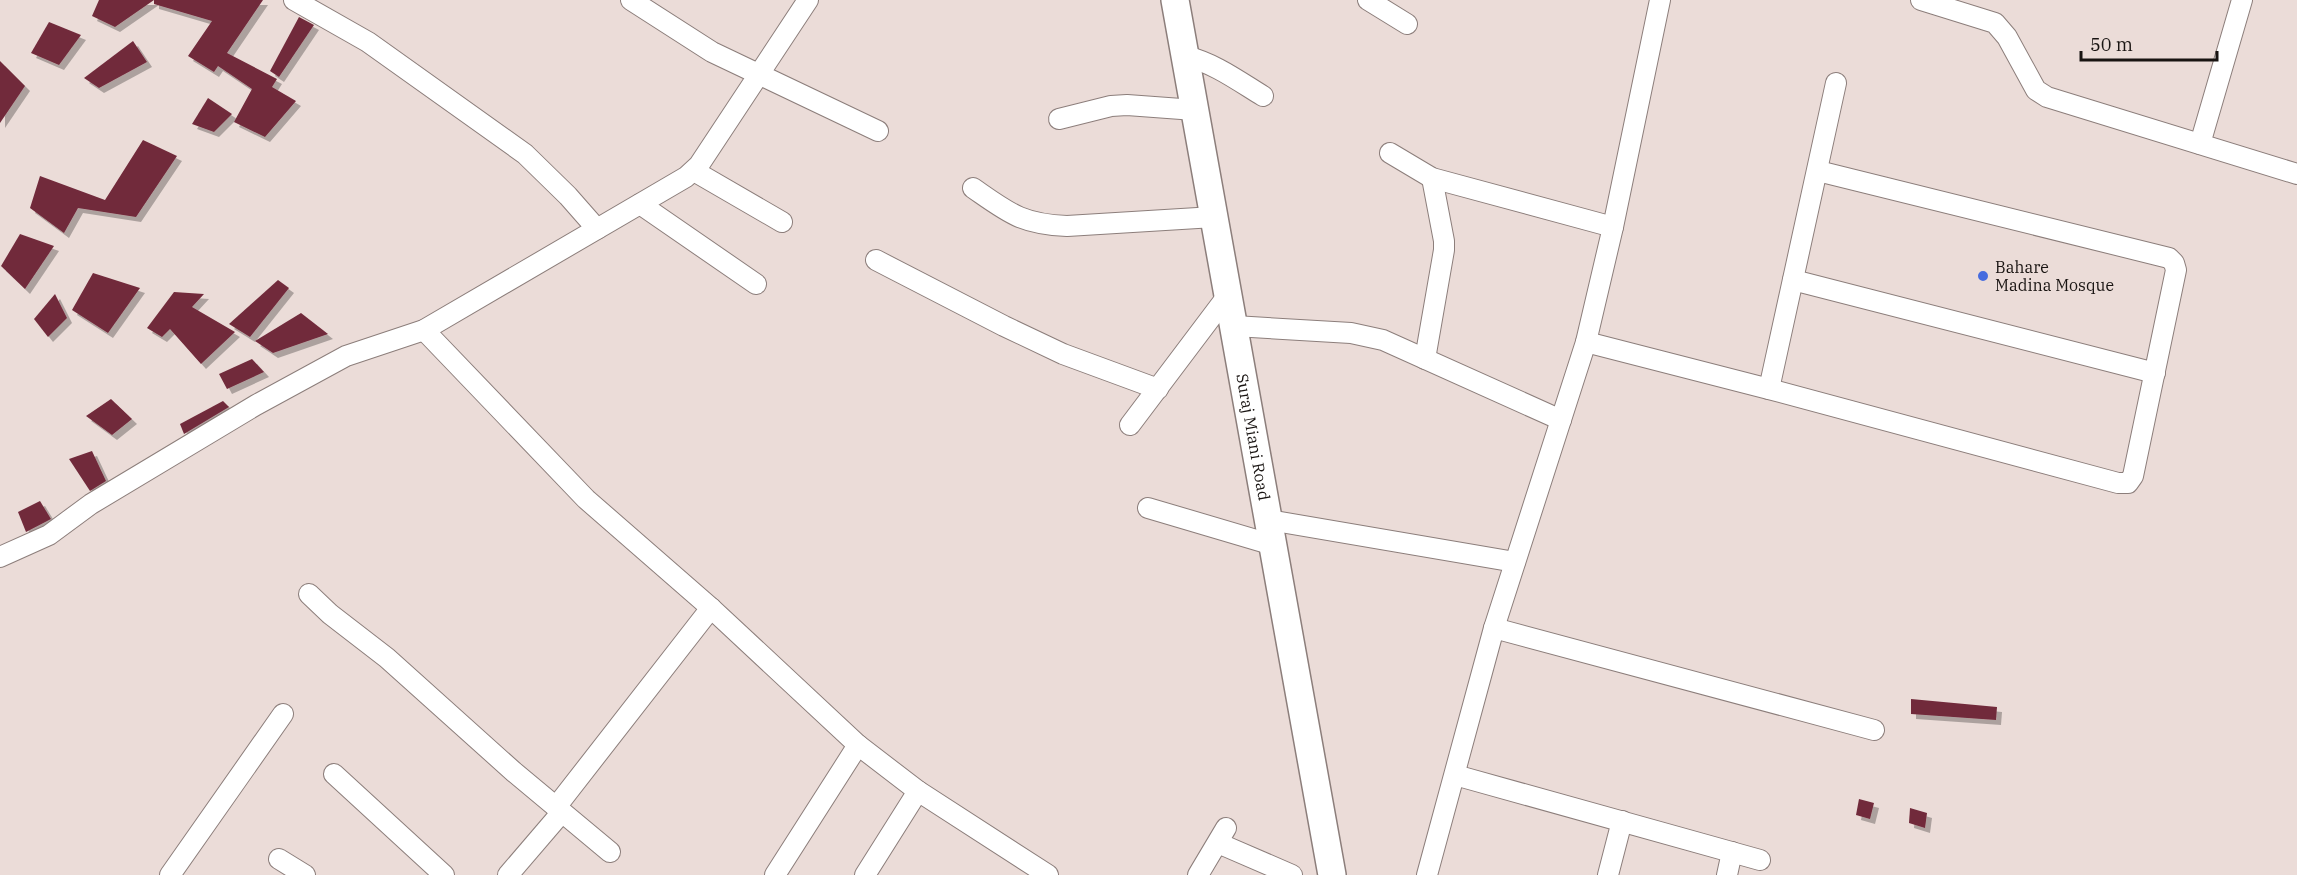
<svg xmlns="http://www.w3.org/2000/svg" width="2297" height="875" font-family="'IBM Plex Serif',serif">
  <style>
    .building { fill: #712a3b; filter: url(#shadow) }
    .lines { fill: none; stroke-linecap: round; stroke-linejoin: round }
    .street-casing { stroke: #8c7e7b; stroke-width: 22 }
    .secondary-casing { stroke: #8c7e7b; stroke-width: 30 }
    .street { stroke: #fff; stroke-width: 20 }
    .secondary { stroke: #fff; stroke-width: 27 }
    .poi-dot { fill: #466cdf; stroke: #ebdcd8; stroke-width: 2 }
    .labels { text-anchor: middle; stroke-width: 6; stroke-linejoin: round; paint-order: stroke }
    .poi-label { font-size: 16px; fill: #191412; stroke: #ebdcd8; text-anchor: start }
    .street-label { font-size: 16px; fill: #191412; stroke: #ebdcd8 }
  </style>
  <defs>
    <filter id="shadow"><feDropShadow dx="5" dy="5" stdDeviation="0" flood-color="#0004"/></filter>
  </defs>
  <rect width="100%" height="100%" fill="#ebdcd8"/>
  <g class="building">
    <polygon points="99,0 263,0 227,53 277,79 272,87 296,101 265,137 234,122 252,89 218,66 214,72 188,56 212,21 154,4 154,0 115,27 92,16"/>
    <polygon points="299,17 314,25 279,77 270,71"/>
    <polygon points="49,22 81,35 59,65 31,53"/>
    <polygon points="133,41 147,62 99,88 84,78"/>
    <polygon points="0,61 25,86 0,123"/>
    <polygon points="208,98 232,114 214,132 192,124"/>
    <polygon points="143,140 177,156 136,217 78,208 64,233 30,208 40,176 105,200"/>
    <polygon points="20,234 54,246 25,289 1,266"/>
    <polygon points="93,273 140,288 108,333 72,310"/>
    <polygon points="278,280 289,288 250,337 229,324"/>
    <polygon points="174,292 204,294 192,307 235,332 201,364 170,329 162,337 147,328"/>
    <polygon points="55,294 67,318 48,337 34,319"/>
    <polygon points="301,313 328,334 273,353 255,341"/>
    <polygon points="252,359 264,372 227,389 219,374"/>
    <polygon points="111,399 132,419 112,435 86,416"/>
    <polygon points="223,401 229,407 184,434 180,424"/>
    <polygon points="92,451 106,481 90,491 69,459"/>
    <polygon points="40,501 51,519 26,532 18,512"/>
    <polygon points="1911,699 1997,707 1996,720 1911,714"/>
    <polygon points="1859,799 1874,803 1870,819 1856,815"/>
    <polygon points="1910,808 1927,813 1925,828 1909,823"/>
  </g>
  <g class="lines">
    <defs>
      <g id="street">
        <polyline points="294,0 368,42 525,154 568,196 597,229"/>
        <polyline points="631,0 712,52 878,131"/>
        <polyline points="1368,0 1407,24"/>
        <polyline points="1921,0 1995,23 2007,37 2036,90 2047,97 2297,174"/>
        <path d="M 1185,56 C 1214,63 1237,80 1263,96"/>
        <polyline points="1059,119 1111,106 1127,105 1195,110"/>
        <polyline points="2200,144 2242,0"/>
        <polyline points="1390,153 1432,178 1613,227"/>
        <polyline points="694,171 782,222"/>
        <path d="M 973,188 C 1009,213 1021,224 1067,226 L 1214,217"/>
        <polyline points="640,204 756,284"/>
        <polyline points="876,260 1004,326 1063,354 1158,389"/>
        <polyline points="1793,280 2155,373"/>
        <polyline points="1234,326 1351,333 1383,340 1561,420"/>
        <polyline points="424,330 586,499 711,608 858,745 918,791 1048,875"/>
        <polyline points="1586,342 1769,389 2118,483 2128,483 2133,476 2176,270 2174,263 2169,258 1818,171"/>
        <polyline points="1425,359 1444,250 1444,241 1432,178"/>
        <polyline points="1769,389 1836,83"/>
        <polyline points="1130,425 1228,295"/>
        <polyline points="1148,508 1273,545"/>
        <polyline points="1269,520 1515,562"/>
        <polyline points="0,557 49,535 91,504 256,405 346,356 424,330 686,177 699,165 808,0"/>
        <polyline points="309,594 330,614 387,658 514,772 610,852"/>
        <polyline points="1494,628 1874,730"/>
        <polyline points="334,774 444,875"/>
        <polyline points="1455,775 1760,860"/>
        <polyline points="556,807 711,608"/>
        <polyline points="1218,843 1292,875"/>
        <polyline points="279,859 305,875"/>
        <polyline points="170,875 283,714"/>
        <polyline points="508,875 562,812"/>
        <polyline points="775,875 858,745"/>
        <polyline points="865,875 918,791"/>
        <polyline points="1198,875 1226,828"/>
        <polyline points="1427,875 1494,628 1586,342 1613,227 1660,0"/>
        <polyline points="1608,875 1622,821"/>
        <polyline points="1727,875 1732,852"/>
      </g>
      <g id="secondary">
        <path id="s1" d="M 1175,0 L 1332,875"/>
      </g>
    </defs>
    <use href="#street" class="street-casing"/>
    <use href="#secondary" class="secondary-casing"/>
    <use href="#street" class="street"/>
    <use href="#secondary" class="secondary"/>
  </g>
  <circle class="poi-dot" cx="1983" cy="276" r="6"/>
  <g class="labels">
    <g class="poi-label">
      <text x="1995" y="273">Bahare<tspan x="1995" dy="18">Madina Mosque</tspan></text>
    </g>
    <g class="street-label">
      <text dy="6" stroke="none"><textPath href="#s1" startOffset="444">Suraj Miani Road</textPath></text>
    </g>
  </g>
  <path d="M2081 51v9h136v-9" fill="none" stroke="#191412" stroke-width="3"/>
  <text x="2090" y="51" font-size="18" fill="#191412" stroke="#ebdcd8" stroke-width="4.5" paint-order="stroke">50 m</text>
</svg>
